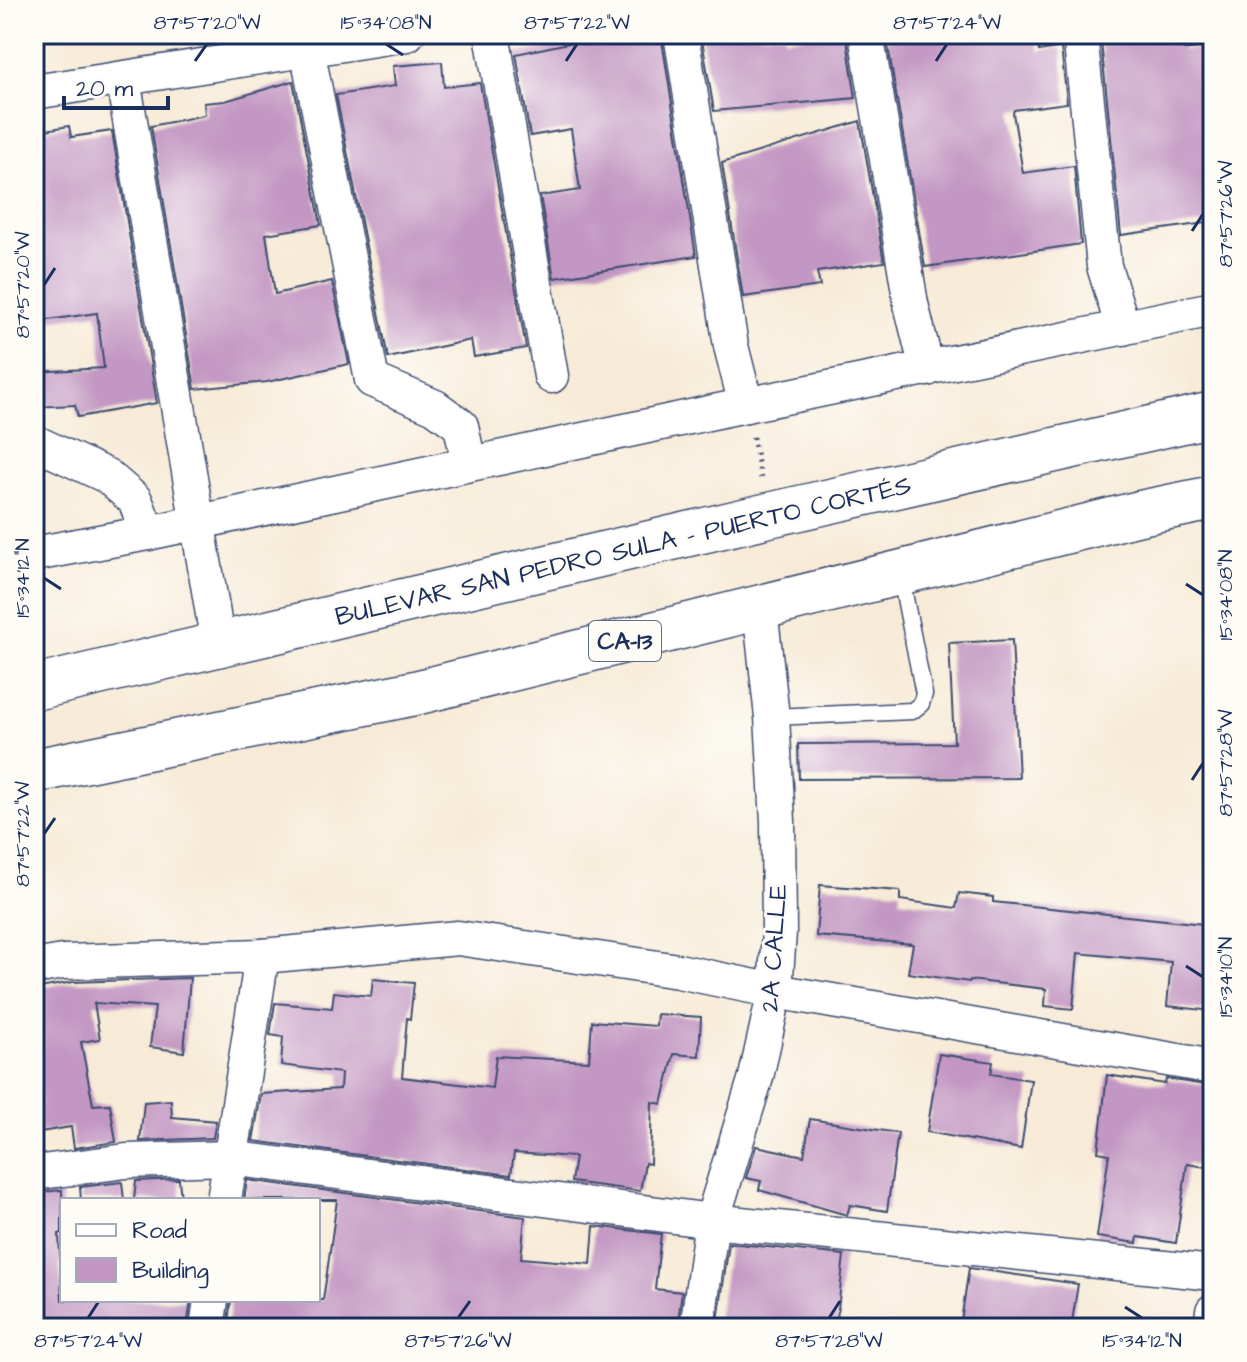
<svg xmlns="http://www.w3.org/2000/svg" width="1247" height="1362" font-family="'Architects Daughter',sans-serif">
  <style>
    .building { fill: #c397c3 }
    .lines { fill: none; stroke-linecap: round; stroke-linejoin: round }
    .service-casing { stroke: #3c4b70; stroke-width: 19 }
    .minor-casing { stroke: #3c4b70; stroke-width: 37 }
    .trunk-casing { stroke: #3c4b70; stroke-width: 47 }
    .path { stroke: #3c4b70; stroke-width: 5; stroke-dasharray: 2 6; stroke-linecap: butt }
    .service { stroke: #fff; stroke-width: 16 }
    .minor { stroke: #fff; stroke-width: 34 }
    .trunk { stroke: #fff; stroke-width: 44 }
    .ticks { fill: none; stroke: #1b2f5e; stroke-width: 3 }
    .labels { text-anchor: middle; stroke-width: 6; stroke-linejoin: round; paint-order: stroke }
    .shield { fill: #fdfcf7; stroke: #5f6c8c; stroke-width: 2 }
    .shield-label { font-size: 24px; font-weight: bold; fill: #1b2f5e }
    .street-label { font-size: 26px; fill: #1b2f5e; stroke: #fdfcf7 }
    .neatline { fill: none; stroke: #1b2f5e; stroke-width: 3 }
    .ticks-label { font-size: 20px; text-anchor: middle; fill: #1b2f5e }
  </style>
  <rect width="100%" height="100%" fill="#fdfcf7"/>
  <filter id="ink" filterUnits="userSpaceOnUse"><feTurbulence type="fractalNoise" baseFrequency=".0125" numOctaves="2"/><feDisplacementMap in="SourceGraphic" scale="16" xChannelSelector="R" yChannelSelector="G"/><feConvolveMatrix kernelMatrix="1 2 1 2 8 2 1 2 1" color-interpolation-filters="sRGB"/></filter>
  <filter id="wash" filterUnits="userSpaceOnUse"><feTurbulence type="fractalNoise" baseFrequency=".006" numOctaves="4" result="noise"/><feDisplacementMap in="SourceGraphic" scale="32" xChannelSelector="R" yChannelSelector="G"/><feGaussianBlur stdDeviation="1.8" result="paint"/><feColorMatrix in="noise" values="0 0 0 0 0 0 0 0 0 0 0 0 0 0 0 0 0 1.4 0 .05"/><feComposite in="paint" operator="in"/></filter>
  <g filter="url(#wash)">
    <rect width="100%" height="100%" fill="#f7ebd7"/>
    <g id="blocks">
      <g class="building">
        <polygon points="647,34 661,34 696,256 554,278 540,196 580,190 571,129 530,136 516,54 583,40 584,45 613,37 614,40"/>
        <polygon points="701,34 784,34 785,39 822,34 846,34 856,98 714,111"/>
        <polygon points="886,34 1036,34 1039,51 1061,47 1067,103 1014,110 1013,113 1023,173 1074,166 1081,244 925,267"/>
        <polygon points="1153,34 1181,34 1184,50 1213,46 1213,222 1121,235 1101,42"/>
        <polygon points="442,62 444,87 480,83 526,348 474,357 471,340 388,358 336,95 395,86 393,66"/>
        <polygon points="293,81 321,225 266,234 275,294 332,281 349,364 267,382 195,389 151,126 205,115 204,103 225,101"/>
        <polygon points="860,121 884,262 817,272 820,286 743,297 722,163"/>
        <polygon points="69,126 71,137 112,131 157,403 78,417 75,405 34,407 34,372 104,368 97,313 34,322 34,132"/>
        <polygon points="1012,640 1019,778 799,779 798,744 954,743 949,643"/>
        <polygon points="820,885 900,891 900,900 956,908 959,893 993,897 993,902 1213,925 1213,1011 1167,1006 1171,962 1078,953 1073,1009 1045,1006 1046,989 970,980 969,982 908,973 913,944 816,936"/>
        <polygon points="190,978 184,1052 150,1047 155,1007 94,1003 100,1039 81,1042 93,1105 110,1104 116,1142 74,1148 71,1127 34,1133 34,989 73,982"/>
        <polygon points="373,979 414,983 410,1019 407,1018 402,1077 492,1088 496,1056 589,1061 592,1021 656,1026 657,1014 701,1017 699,1056 674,1054 662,1104 652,1102 650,1164 645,1163 640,1191 571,1182 575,1157 514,1153 511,1175 253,1141 261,1094 340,1089 341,1073 281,1065 283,1037 270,1035 275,1003 332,1008 334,992 371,996"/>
        <polygon points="939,1054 993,1062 991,1074 1031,1080 1021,1149 927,1132"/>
        <polygon points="1107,1075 1165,1084 1166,1079 1213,1086 1213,1168 1187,1164 1176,1243 1138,1237 1137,1243 1097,1237 1109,1154 1098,1152"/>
        <polygon points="171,1100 172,1117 216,1121 213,1138 140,1141 144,1102"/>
        <polygon points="810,1119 898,1133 887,1211 850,1205 847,1215 759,1190 761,1181 746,1178 756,1146 804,1156"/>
        <polygon points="179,1179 181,1200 134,1200 136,1181"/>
        <polygon points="247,1180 525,1217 521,1258 591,1264 594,1226 661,1234 655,1289 682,1292 677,1328 227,1328 231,1300 323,1300 326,1280 337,1200 244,1200"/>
        <polygon points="122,1182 124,1200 81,1200 80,1187"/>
        <polygon points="62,1190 62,1233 59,1234 62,1300 191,1300 187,1328 34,1328 34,1193"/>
        <polygon points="729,1243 844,1255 836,1328 717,1328"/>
        <polygon points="969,1268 1078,1284 1071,1328 960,1328"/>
      </g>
    </g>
  </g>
  <g filter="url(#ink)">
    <use href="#blocks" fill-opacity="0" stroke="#3c4b70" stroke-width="2"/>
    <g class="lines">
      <defs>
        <polyline id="service" points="772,717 912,711 921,704 924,694 900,573"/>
        <g id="minor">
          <polyline points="492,34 551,376"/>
          <polyline points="681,34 731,346 746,405"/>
          <polyline points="866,34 911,304 927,369"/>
          <polyline points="1080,34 1104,266 1123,328"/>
          <polyline points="307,49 372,380 435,407 461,426 469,464"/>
          <polyline points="123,79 218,644"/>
          <polyline points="34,92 407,34"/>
          <polyline points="34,442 107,476 135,500 148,533"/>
          <polyline points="34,554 148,533 746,405 1213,309"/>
          <polyline points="34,967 63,962 262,956 458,938 678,971 775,991 1213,1067"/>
          <polyline points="34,1173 126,1161 230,1158 712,1221 1213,1273"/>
          <polyline points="224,1200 262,956"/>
          <polyline points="207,1328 211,1300"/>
          <polyline points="697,1328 712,1221 756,1077 775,991 779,932 778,821 772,717 760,608"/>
          <polyline points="1211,1328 1213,1311"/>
        </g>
        <g id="trunk">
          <polyline points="34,688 769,515 1213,414"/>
          <polyline points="34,771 415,693 1140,513 1213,498"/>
        </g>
      </defs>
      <use href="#service" class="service-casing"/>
      <use href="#minor" class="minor-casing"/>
      <use href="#trunk" class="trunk-casing"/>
      <polyline class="path" points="753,437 761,478"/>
      <use href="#service" class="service"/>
      <use href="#minor" class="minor"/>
      <use href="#trunk" class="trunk"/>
    </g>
  </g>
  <path class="ticks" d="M 386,44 L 403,55M 195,61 L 207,44M 566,61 L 577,44M 936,61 L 947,44M 1192,231 L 1203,214M 44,285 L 55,268M 44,578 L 61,589M 1186,584 L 1203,595M 1192,780 L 1203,763M 44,834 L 55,818M 1186,966 L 1203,977M 1125,1307 L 1142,1318M 88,1318 L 99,1301M 458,1318 L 470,1301M 829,1318 L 840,1301"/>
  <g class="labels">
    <rect class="shield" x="589" y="621" width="72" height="40" rx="6"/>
    <g class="shield-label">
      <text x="625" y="649">CA-13</text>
    </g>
    <g class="street-label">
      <text transform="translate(623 550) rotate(-13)" y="9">BULEVAR SAN PEDRO SULA - PUERTO CORTÉS</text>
      <text transform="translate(773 948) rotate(-86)" y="9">2A CALLE</text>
    </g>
  </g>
  <rect width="1247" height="1362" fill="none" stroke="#fdfcf7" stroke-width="88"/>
  <rect x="60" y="1198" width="260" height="104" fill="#fdfcf7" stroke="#a3aaba" stroke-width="2"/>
  <rect x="76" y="1224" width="40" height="12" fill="#ffffff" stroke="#a3aaba" stroke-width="2"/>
  <text x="132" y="1238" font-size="24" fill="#1b2f5e">Road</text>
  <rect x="76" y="1258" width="40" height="24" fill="#c397c3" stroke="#a3aaba" stroke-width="2"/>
  <text x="132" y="1278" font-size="24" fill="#1b2f5e">Building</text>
  <path d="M64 96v12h104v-12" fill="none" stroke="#1b2f5e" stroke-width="4"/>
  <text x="76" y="96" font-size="24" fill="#1b2f5e" stroke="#fdfcf7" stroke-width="6" paint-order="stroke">20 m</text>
  <rect x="44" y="44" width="1159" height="1274" class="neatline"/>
  <g class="ticks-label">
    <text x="207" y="29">87°57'20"W</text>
    <text x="386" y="29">15°34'08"N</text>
    <text x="577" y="29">87°57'22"W</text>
    <text x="947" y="29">87°57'24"W</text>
    <text transform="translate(1225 214) rotate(-90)" y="7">87°57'26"W</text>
    <text transform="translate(22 285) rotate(-90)" y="7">87°57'20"W</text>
    <text transform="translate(22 578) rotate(-90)" y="7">15°34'12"N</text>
    <text transform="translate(1225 595) rotate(-90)" y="7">15°34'08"N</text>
    <text transform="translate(1225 763) rotate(-90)" y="7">87°57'28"W</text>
    <text transform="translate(22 834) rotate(-90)" y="7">87°57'22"W</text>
    <text transform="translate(1225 977) rotate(-90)" y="7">15°34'10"N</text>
    <text x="88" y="1347">87°57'24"W</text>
    <text x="458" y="1347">87°57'26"W</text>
    <text x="829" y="1347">87°57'28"W</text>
    <text x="1142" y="1347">15°34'12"N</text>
  </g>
</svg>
